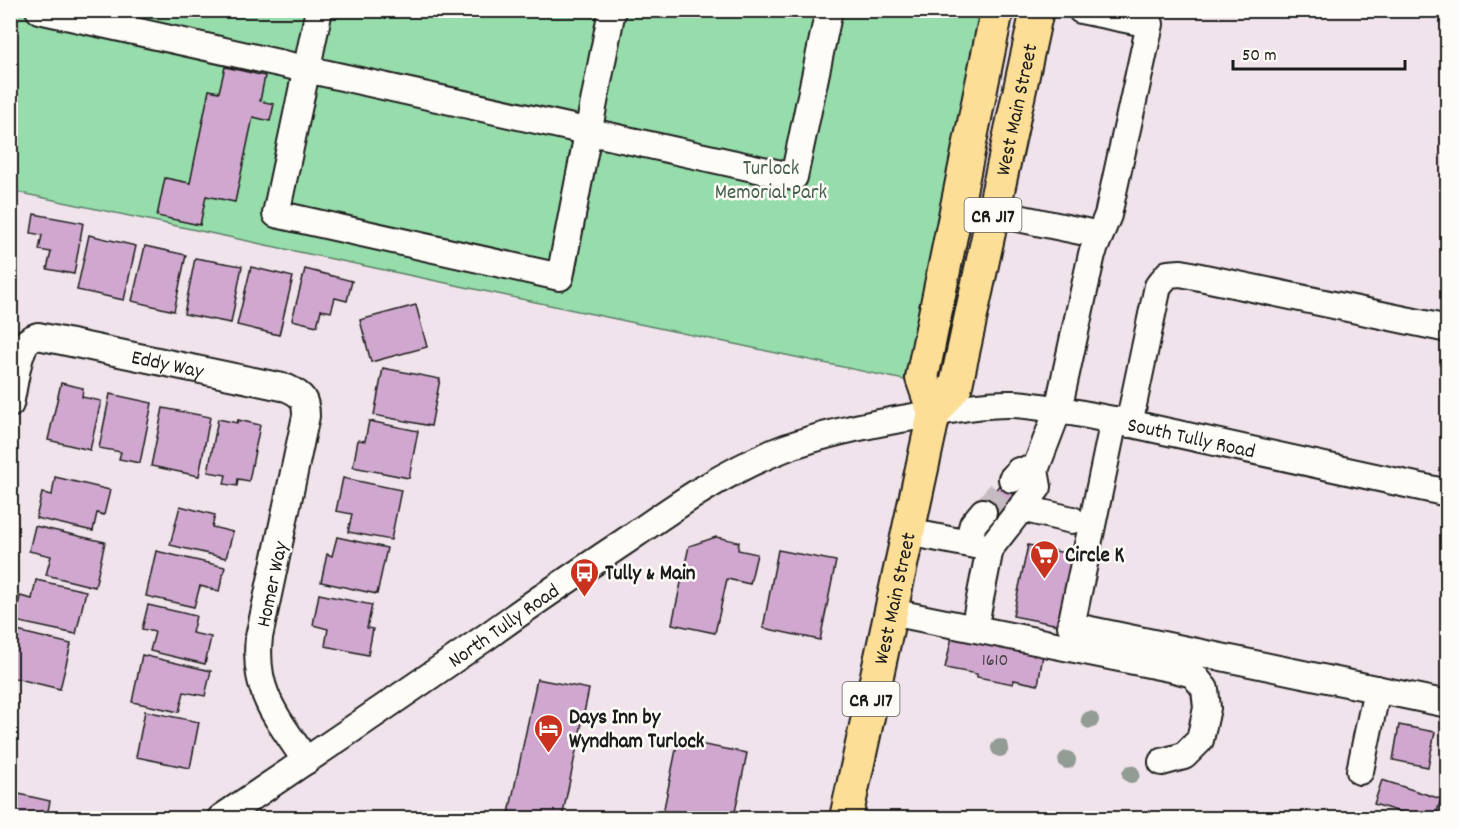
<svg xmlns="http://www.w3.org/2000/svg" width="1458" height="829" font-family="Dekko,sans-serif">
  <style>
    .green { fill: #96ddab; stroke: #597c64; stroke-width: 1.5 }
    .building { fill: #d0a8cf; stroke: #1c1c1c; stroke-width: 1.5 }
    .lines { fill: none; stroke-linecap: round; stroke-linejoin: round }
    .minor-tunnel { stroke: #c6bbc2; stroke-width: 26; stroke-dasharray: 26 13; stroke-linecap: butt }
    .minor-casing { stroke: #1c1c1c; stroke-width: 30 }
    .major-casing { stroke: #1c1c1c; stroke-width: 36 }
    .minor { stroke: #fdfcf7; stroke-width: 26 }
    .major { stroke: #fdde96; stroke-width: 32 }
    .tree { fill: #939b95 }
    .labels { text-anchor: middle; stroke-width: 5; stroke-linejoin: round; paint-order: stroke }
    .number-label { font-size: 18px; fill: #493f49 }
    .shield { fill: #fdfcf7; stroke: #605f5e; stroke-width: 1.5 }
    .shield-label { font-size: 20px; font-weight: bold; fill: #1c1c1c }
    .street-label { font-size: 21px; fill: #1c1c1c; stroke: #fdfcf7 }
    .park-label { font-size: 21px; fill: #47604e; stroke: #fdfcf7 }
    .poi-label { font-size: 21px; font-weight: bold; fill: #1c1c1c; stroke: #fdfcf7; text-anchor: start }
  </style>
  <rect width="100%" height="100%" fill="#f0e3eb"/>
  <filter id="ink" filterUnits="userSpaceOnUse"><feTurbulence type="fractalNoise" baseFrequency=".0167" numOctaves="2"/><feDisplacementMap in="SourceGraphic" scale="12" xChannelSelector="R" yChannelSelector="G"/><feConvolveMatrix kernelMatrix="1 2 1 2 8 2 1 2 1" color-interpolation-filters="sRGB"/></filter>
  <g filter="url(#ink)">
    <polygon class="green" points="11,11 983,11 906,375 904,380 11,191"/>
    <g class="building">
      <polygon points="225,67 265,76 260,101 274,104 270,121 253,117 235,202 206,196 200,225 157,216 165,178 190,183 209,90 219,92"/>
      <polygon points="34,214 83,223 74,274 47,269 51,252 39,250 42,235 31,233"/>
      <polygon points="89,235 136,246 124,300 77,290"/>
      <polygon points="145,246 186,255 174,311 132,301"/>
      <polygon points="195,258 242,266 231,323 184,314"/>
      <polygon points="251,267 293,277 279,335 237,325"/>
      <polygon points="305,269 352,281 347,301 335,298 331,312 321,310 317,326 292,320"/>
      <polygon points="416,305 427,347 371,362 360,320"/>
      <polygon points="383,368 440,379 431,426 374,415"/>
      <polygon points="61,383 83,388 82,397 101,401 90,450 48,440"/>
      <polygon points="110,394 152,403 140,463 119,459 121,452 99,448"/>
      <polygon points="163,408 210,417 199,476 151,466"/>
      <polygon points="218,419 237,423 238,420 260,425 249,481 238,479 237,486 224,484 226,475 208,472"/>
      <polygon points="369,421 418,431 409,478 353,467 358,440 365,441"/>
      <polygon points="1007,475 1027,491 1000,526 980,510"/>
      <polygon points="55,477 110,490 104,515 97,513 93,531 36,518 42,493 52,495"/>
      <polygon points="343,478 401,490 391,540 348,532 352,514 336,511"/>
      <polygon points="180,506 215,515 212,527 233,532 226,558 170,545"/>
      <polygon points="35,526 105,542 95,587 46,575 51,556 29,551"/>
      <polygon points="337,537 387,548 377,594 321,582 327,554 332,556"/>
      <polygon points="716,537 739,542 738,550 757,554 750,584 727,579 715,633 672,624 689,546"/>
      <polygon points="1028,545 1074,555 1059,625 1013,616"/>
      <polygon points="778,550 836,561 820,640 763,628"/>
      <polygon points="156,551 225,567 219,591 200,586 194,607 146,596"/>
      <polygon points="36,580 86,591 76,634 15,621 20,596 32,599"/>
      <polygon points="319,594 372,605 367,628 373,629 368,655 325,646 328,629 313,625"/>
      <polygon points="148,605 196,616 192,633 211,637 205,664 150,651 155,632 142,629"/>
      <polygon points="954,628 1044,649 1038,685 1014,680 1013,684 977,677 977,674 945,668"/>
      <polygon points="17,631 71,644 60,689 10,677 10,656"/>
      <polygon points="142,655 211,671 205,696 184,692 179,712 132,702"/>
      <polygon points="537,679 589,689 562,818 508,818"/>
      <polygon points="145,711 199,722 190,768 136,757"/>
      <polygon points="1399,725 1435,732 1428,767 1393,760"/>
      <polygon points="678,740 747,753 734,817 717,813 716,818 662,818"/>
      <polygon points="1382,780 1441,799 1435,818 1419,818 1374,804"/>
      <polygon points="10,792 50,801 47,816 59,818 10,818"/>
    </g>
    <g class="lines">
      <polyline class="minor-tunnel" points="983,512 1012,479"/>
      <defs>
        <g id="minor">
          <polyline points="39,10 794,177 829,10"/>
          <polyline points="319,10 276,214 560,277 612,10"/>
          <polyline points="994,213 1100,235"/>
          <path id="s1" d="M 10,404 C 14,388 17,355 26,343 C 29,339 33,338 38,336 L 287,388 C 302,395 306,399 306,416 L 259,637 C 253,693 277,717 306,761"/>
          <polyline points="1114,420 1071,626 1448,704"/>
          <polyline points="1129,424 1158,286 1168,274 1181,273 1448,329"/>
          <polyline points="1012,479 1019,471 1035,470"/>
          <polyline points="1021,508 1072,520"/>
          <polyline points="908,532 990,548 977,614"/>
          <polyline points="968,543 973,524 983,512"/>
          <polyline points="990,548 1038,487 1035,470 1058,410 1092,254 1108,215 1150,24 1081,10"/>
          <polyline points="891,612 1174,669 1193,674 1205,689 1207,708 1200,740 1184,756 1162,762"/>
          <polyline points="1360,771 1377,689"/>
          <path id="s2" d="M 221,818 C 310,758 400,697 489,635 C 534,602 581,571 627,540 C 677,505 727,470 785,448 C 826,433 870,424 913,417 C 945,411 981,403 1014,404 C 1047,406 1081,414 1114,420 L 1448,493"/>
        </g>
        <g id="major">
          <polyline points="934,413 922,378 997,10"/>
          <path id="s3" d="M 846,818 L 934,413 L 956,385 L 1037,10"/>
        </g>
      </defs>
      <use href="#minor" class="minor-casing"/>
      <use href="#major" class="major-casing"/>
      <use href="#minor" class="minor"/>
      <use href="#major" class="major"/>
    </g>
    <g class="tree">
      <circle cx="1090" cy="720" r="9"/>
      <circle cx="1000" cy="748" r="9"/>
      <circle cx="1067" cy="760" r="9"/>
      <circle cx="1131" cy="774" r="9"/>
    </g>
  </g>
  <defs>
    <symbol id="supermarket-pin" viewBox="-11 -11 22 30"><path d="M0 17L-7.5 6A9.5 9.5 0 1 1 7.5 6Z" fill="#c8321e" stroke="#fdfcf7"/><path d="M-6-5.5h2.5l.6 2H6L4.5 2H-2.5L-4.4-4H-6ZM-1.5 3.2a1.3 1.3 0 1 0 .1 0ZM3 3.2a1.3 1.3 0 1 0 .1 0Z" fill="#fff"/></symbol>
    <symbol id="bus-pin" viewBox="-11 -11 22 30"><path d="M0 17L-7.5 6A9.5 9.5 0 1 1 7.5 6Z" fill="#c8321e" stroke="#fdfcf7"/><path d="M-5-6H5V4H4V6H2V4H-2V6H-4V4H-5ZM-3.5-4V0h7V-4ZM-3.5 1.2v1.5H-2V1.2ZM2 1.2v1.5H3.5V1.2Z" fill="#fff"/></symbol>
    <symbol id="hotel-pin" viewBox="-11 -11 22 30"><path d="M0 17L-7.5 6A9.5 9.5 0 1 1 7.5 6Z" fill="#c8321e" stroke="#fdfcf7"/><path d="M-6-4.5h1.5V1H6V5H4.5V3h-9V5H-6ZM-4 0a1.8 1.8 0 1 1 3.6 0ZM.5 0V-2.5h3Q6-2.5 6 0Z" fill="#fff"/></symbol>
  </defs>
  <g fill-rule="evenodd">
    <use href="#supermarket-pin" x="1028" y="538" width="33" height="45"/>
    <use href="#bus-pin" x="568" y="556" width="33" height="45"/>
    <use href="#hotel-pin" x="532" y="712" width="33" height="45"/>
  </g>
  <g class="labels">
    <g class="number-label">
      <text x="995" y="665">1610</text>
    </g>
    <g class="shield">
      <rect x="964.5" y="198" width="57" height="34" rx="4.5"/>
      <rect x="842.5" y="682" width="57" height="34" rx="4.5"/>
    </g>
    <g class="shield-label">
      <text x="993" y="222">CR J17</text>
      <text x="871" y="706">CR J17</text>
    </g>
    <g class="street-label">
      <text dy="7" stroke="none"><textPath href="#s3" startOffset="732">West Main Street</textPath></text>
      <text dy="7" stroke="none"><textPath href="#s1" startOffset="210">Eddy Way</textPath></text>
      <text dy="7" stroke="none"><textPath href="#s2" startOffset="1090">South Tully Road</textPath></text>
      <text transform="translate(271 584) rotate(-78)" y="7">Homer Way</text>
      <text dy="7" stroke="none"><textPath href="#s3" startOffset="225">West Main Street</textPath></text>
      <text dy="7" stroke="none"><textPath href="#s2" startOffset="342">North Tully Road</textPath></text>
    </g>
    <g class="park-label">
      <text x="771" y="174">Turlock<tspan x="771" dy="24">Memorial Park</tspan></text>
    </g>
    <g class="poi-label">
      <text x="1065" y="561">Circle K</text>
      <text x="605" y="579">Tully &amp; Main</text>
      <text x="569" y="723">Days Inn by<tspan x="569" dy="24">Wyndham Turlock</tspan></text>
    </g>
  </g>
  <rect width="1458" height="829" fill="none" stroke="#fdfcf7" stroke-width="36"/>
  <rect x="18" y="18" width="1422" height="793" fill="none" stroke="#1c1c1c" stroke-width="2" filter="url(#ink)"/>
  <path d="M1233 60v9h172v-9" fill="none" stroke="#1c1c1c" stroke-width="3"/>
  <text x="1242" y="60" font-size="18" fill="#1c1c1c" stroke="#fdfcf7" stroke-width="4.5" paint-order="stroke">50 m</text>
</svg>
